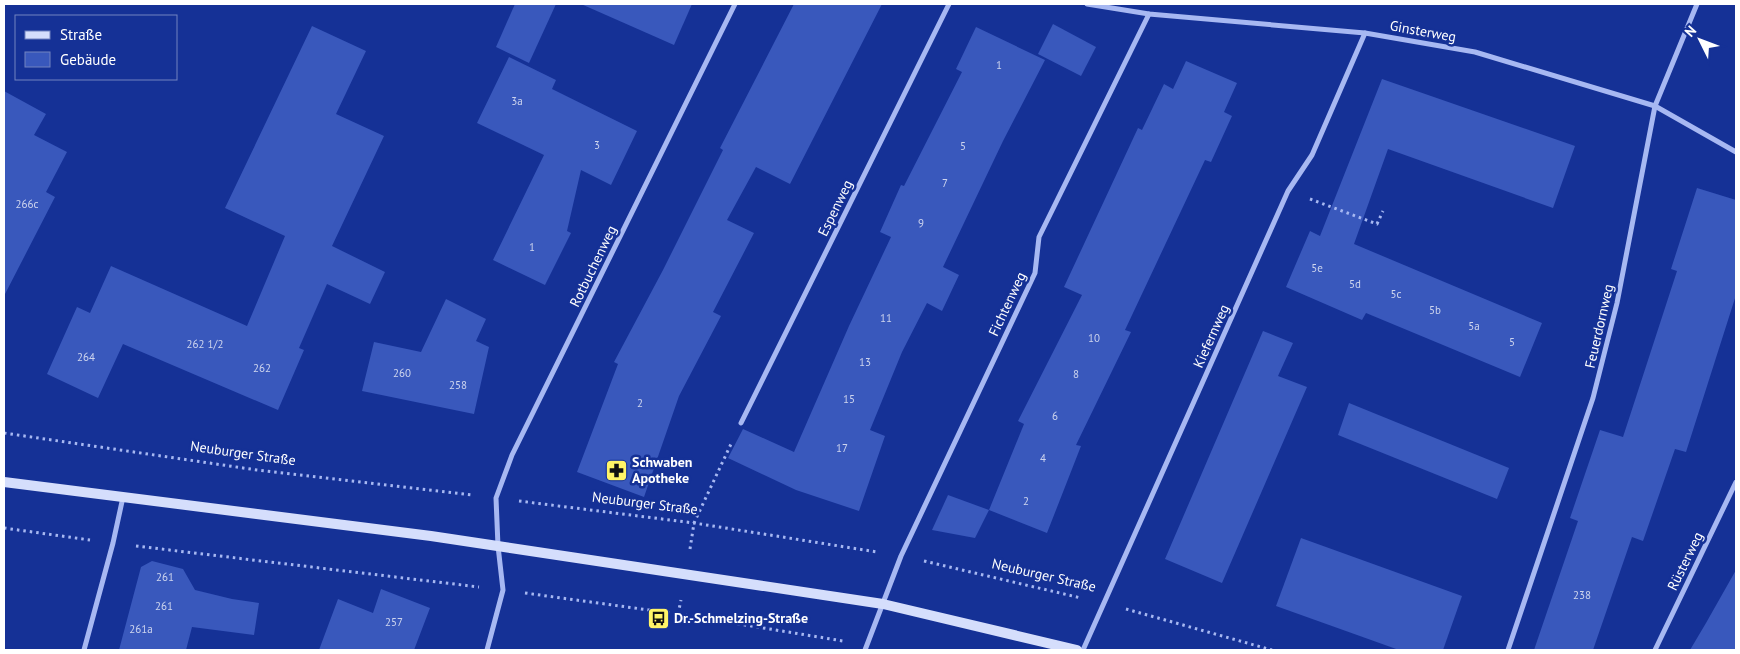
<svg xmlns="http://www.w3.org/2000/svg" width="1740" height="654" font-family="'PT Sans',sans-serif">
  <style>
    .building { fill: #3958bc }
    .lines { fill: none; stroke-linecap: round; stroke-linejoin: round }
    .path { stroke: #a7b8f2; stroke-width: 3; stroke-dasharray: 2.5 4; stroke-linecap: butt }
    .street { stroke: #a7b8f2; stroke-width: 5 }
    .secondary { stroke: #d5defc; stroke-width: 10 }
    .labels { text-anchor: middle; stroke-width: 5; stroke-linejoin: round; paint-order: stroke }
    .number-label { font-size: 11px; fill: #ced5ee }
    .street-label { font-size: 14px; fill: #fff; stroke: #153196 }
    .poi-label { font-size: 14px; font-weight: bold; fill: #fff; stroke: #153196; text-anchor: start }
  </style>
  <rect width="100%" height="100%" fill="#153196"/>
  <g class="building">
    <polygon points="515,4 556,4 529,63 496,47"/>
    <polygon points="581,4 692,4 674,45"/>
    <polygon points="794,4 882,4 790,184 756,167 727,220 754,233 713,312 721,316 679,396 644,497 577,472 618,364 614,362 663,270 723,150 720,148"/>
    <polygon points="1053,24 1096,47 1081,76 1038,54"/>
    <polygon points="312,26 366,51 336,114 384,136 332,246 385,272 370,304 327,284 299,348 304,350 278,410 123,344 98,398 47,374 77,307 90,313 111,266 247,326 285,236 225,208"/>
    <polygon points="976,27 1045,60 1003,141 943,267 959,275 942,311 927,303 902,352 870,430 885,436 859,511 796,490 728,458 743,429 794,452 849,326 891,237 880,232 901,185 904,186 962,72 956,69"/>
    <polygon points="509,57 556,80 552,89 637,131 611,185 581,170 567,231 571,233 545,285 493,260 544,155 477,123"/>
    <polygon points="1186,61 1237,83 1224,112 1232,116 1211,162 1205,160 1125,330 1131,332 1076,445 1081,446 1047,533 989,510 1024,424 1018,421 1082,295 1064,287 1138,128 1142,130 1164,84 1173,89"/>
    <polygon points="1382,79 1575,146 1553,208 1388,149 1354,244 1542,323 1520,377 1366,313 1362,320 1286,287 1310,231 1320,236"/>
    <polygon points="4,91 46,114 34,135 67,152 46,192 55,197 4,296"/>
    <polygon points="1697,188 1736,200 1736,295 1686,452 1675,449 1643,541 1632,537 1593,650 1534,650 1578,521 1570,518 1600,430 1623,437 1677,271 1671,269"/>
    <polygon points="446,299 486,319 476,341 489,347 474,414 362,391 374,342 421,352"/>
    <polygon points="1263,331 1293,343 1278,376 1307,387 1222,583 1165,559"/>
    <polygon points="1349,403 1509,468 1497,499 1338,435"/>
    <polygon points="948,495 989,510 975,538 932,530"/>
    <polygon points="1301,538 1462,596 1443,650 1399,650 1276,606"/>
    <polygon points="152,561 183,569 195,590 232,599 259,603 254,635 192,627 186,650 119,650 141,567"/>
    <polygon points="1736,570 1736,650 1690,650 1706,623"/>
    <polygon points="381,589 430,608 414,650 319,650 338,599 373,613"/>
  </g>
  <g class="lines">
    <g class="path">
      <polyline points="1310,199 1377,224 1383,211"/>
      <polyline points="4,433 257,470 473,495"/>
      <polyline points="519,501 694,523 877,552"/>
      <polyline points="4,528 90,540"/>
      <polyline points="136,546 479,587"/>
      <polyline points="690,549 694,523 731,444"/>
      <polyline points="924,561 1081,598"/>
      <polyline points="525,593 678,614 843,641"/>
      <polyline points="1126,609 1272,650"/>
      <polyline points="678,614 681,600"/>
    </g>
    <g class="street">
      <polyline points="1087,4 1149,14 1365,33 1475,52 1655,106 1736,152"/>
      <polyline points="741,423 949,4"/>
      <polyline points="84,650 113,543 123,497"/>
      <polyline points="487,650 503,590 498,546 496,498 512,455 735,4"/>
      <polyline points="865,650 901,556 1035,273 1039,237 1149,14"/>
      <polyline points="1083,650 1288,191 1312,155 1365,33"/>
      <polyline points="1508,650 1593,398 1617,303 1655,106 1697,4"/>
      <polyline points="1655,650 1736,482"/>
    </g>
    <polyline class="secondary" points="4,482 431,536 883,604 1077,650"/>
  </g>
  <defs>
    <symbol id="pharmacy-square" viewBox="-11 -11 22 22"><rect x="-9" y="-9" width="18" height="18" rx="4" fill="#fff467" stroke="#153196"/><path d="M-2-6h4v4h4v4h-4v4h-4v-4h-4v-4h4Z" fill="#111"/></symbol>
    <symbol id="bus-square" viewBox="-11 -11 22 22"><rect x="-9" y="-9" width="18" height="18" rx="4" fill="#fff467" stroke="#153196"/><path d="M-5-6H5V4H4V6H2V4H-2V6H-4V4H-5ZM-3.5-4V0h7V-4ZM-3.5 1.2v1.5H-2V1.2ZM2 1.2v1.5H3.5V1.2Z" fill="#111"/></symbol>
  </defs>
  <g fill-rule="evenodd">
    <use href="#pharmacy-square" x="604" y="458" width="25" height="25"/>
    <use href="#bus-square" x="646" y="606" width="25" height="25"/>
  </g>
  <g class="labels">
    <g class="number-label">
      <text x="999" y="69">1</text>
      <text x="517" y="105">3a</text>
      <text x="597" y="149">3</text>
      <text x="963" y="150">5</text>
      <text x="945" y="187">7</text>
      <text x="27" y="208">266c</text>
      <text x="921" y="227">9</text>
      <text x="532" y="251">1</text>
      <text x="1317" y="272">5e</text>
      <text x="1355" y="288">5d</text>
      <text x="1396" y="298">5c</text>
      <text x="1435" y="314">5b</text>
      <text x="886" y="322">11</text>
      <text x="1474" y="330">5a</text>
      <text x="1094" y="342">10</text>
      <text x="1512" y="346">5</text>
      <text x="205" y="348">262 1/2</text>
      <text x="86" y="361">264</text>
      <text x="865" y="366">13</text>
      <text x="262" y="372">262</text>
      <text x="402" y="377">260</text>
      <text x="1076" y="378">8</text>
      <text x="458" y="389">258</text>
      <text x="849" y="403">15</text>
      <text x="640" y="407">2</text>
      <text x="1055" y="420">6</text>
      <text x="842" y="452">17</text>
      <text x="1043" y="462">4</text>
      <text x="1026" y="505">2</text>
      <text x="165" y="581">261</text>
      <text x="1582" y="599">238</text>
      <text x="164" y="610">261</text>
      <text x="394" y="626">257</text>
      <text x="141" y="633">261a</text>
    </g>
    <g class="street-label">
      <text transform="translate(1423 31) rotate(10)" y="5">Ginsterweg</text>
      <text transform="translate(835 208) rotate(-64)" y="5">Espenweg</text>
      <text transform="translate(593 266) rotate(-64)" y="5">Rotbuchenweg</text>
      <text transform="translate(1007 304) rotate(-65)" y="5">Fichtenweg</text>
      <text transform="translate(1599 326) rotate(-77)" y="5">Feuerdornweg</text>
      <text transform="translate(1211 336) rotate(-66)" y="5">Kiefernweg</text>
      <text transform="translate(243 453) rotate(8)" y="5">Neuburger Straße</text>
      <text transform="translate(645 503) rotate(7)" y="5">Neuburger Straße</text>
      <text transform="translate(1685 561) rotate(-64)" y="5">Rüsterweg</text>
      <text transform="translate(1044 575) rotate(13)" y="5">Neuburger Straße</text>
    </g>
    <g class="poi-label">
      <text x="632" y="467">Schwaben<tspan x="632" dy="16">Apotheke</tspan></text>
      <text x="674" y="623">Dr.-Schmelzing-Straße</text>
    </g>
  </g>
  <rect width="1740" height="654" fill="none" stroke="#ffffff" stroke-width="10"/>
  <rect x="15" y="15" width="162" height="65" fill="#153196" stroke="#7383c0"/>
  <rect x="25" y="31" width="25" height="8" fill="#d5defc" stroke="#7383c0"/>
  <text x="60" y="40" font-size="15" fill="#ffffff">Straße</text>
  <rect x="25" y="52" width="25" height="15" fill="#3958bc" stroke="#7383c0"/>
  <text x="60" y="65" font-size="15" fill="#ffffff">Gebäude</text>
  <g transform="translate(1700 40) rotate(312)" stroke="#153196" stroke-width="4" paint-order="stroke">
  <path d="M0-4L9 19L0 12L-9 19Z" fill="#ffffff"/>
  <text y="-8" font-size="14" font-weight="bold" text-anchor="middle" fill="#ffffff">N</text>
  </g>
</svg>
